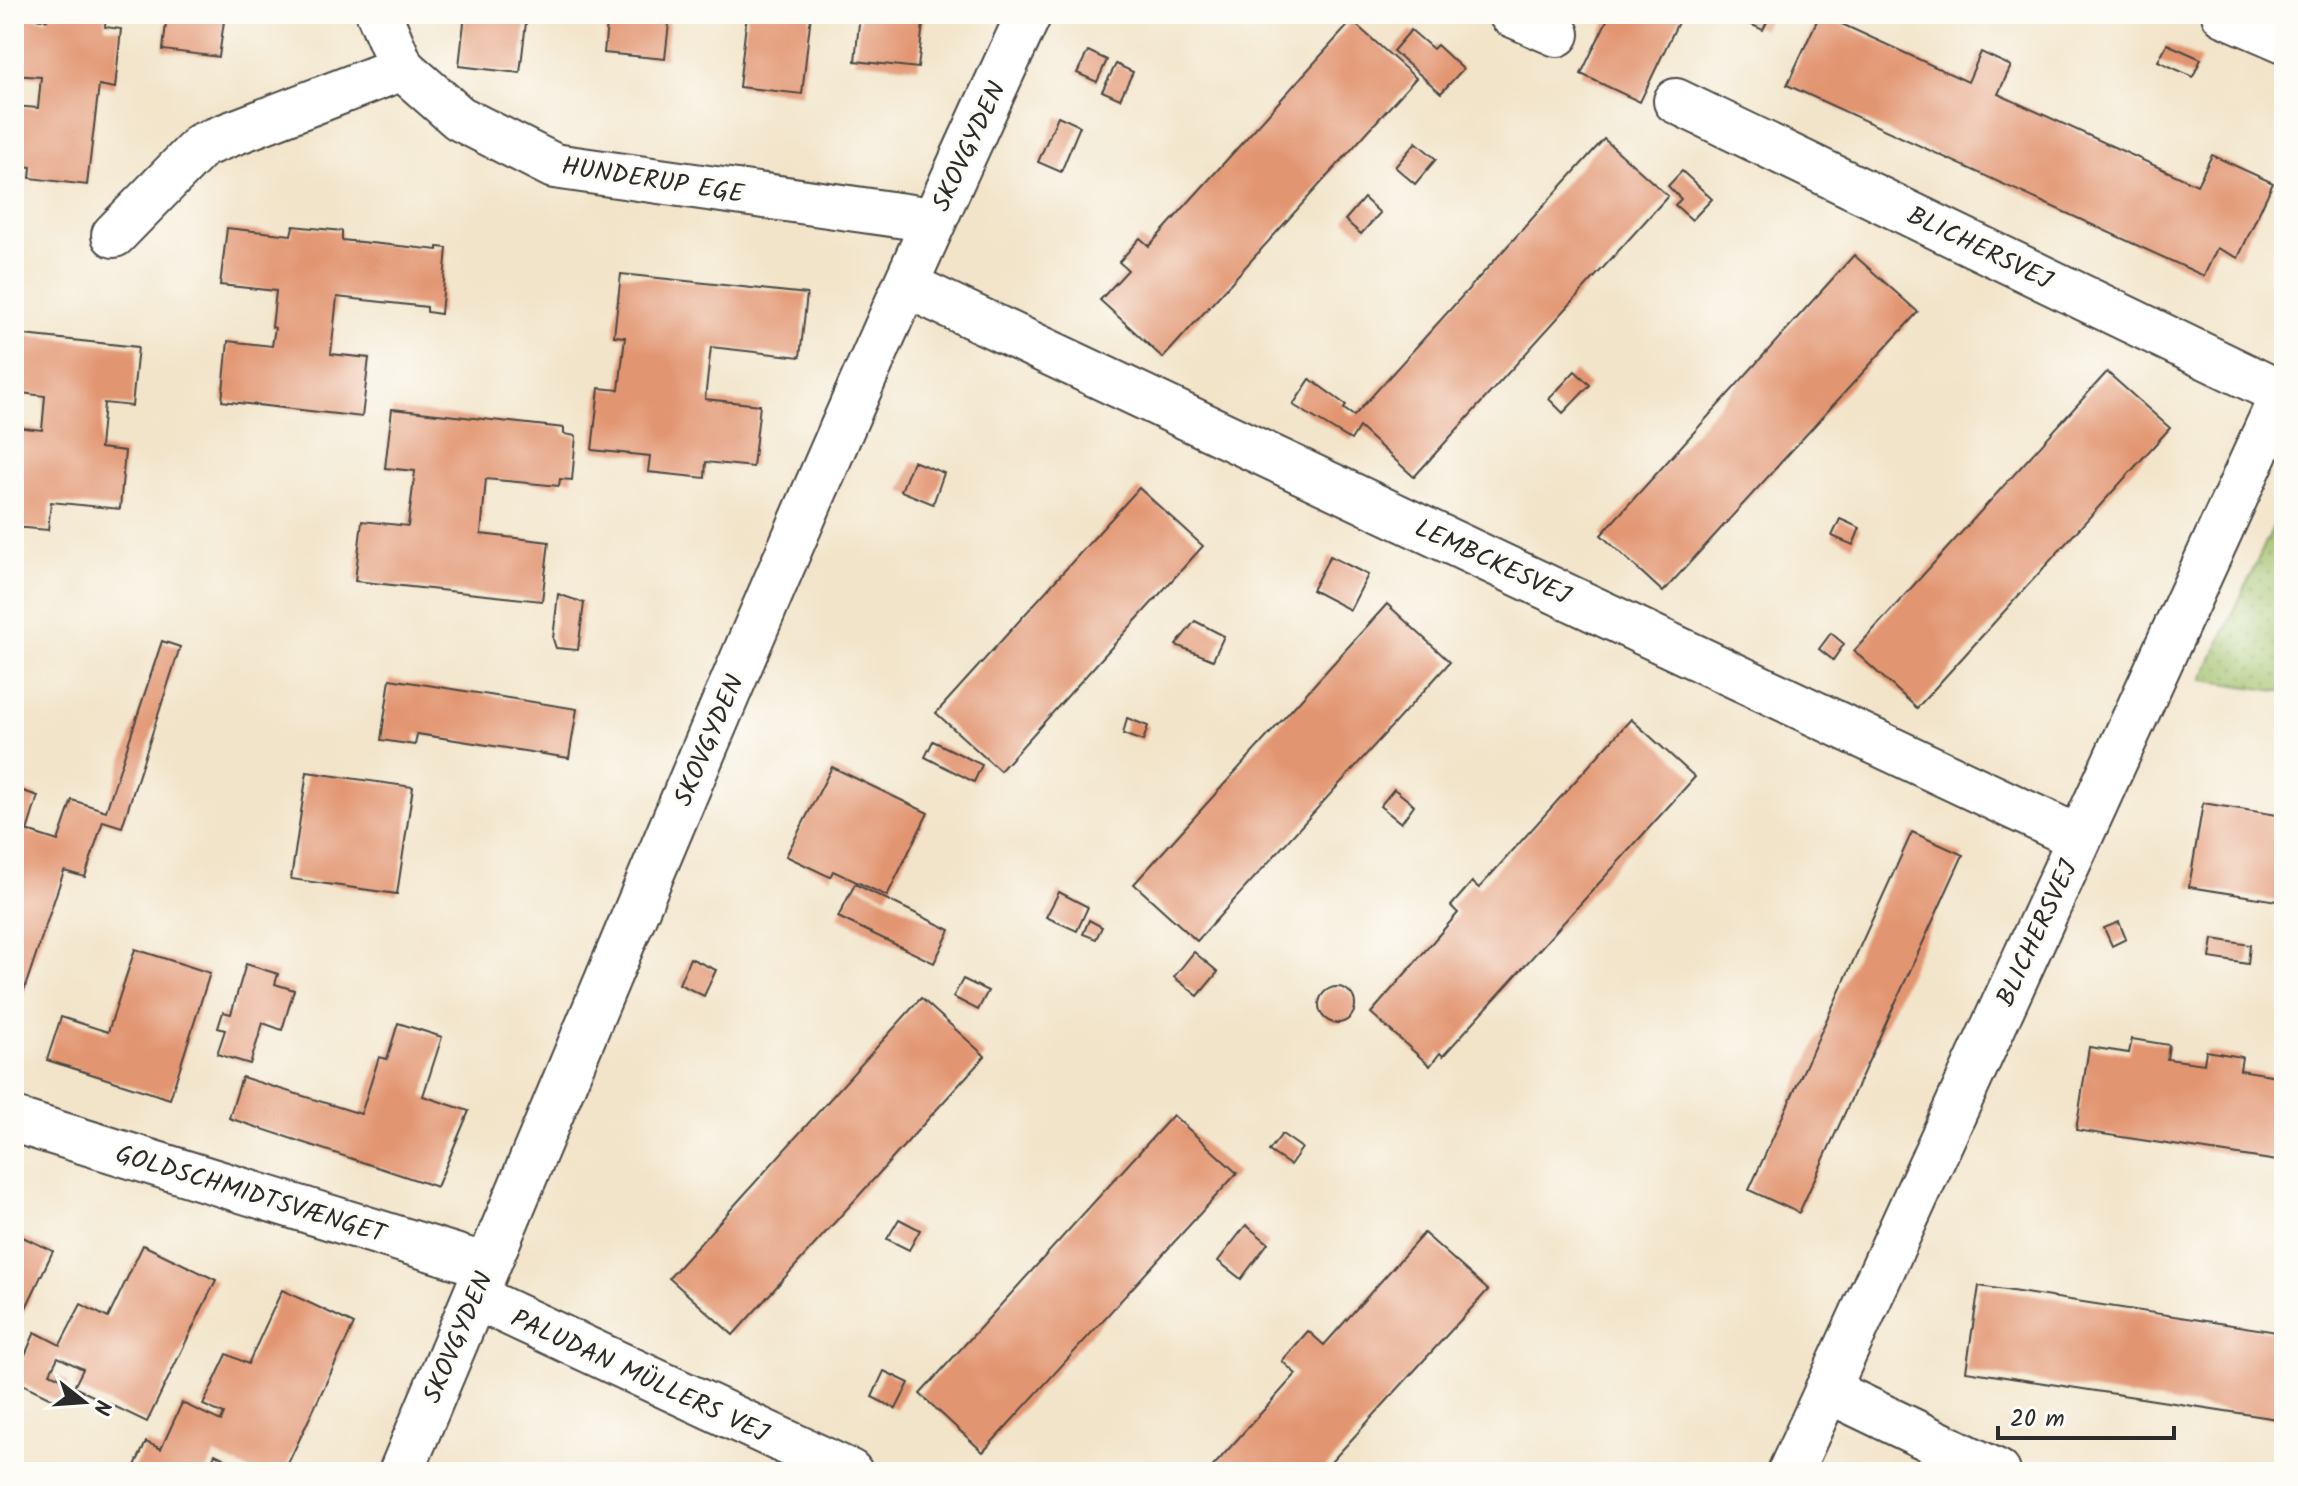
<svg xmlns="http://www.w3.org/2000/svg" width="2298" height="1486" font-family="Kalam,sans-serif">
  <style>
    .grass { fill: url(#grass-dots); stroke: #66764a; stroke-width: 2 }
    .building { fill: #e29571 }
    .lines { fill: none; stroke-linecap: round; stroke-linejoin: round }
    .street-casing { stroke: #494743; stroke-width: 48 }
    .street { stroke: #fff; stroke-width: 44 }
    .labels { text-anchor: middle; stroke-width: 6; stroke-linejoin: round; paint-order: stroke }
    .street-label { font-size: 26px; fill: #2b2b2b; stroke: #fdfcf7 }
  </style>
  <defs>
    <pattern id="grass-dots" width="8" height="8" patternUnits="userSpaceOnUse" patternTransform="scale(2)"><rect width="8" height="8" fill="#a0c16a"/><path d="M2 2h.1M6 6h.1" fill="none" stroke="#839d57" stroke-width="1.8" stroke-linecap="round"/></pattern>
  </defs>
  <rect width="100%" height="100%" fill="#fdfcf7"/>
  <filter id="ink" filterUnits="userSpaceOnUse"><feTurbulence type="fractalNoise" baseFrequency=".0125" numOctaves="2"/><feDisplacementMap in="SourceGraphic" scale="16" xChannelSelector="R" yChannelSelector="G"/><feConvolveMatrix kernelMatrix="1 2 1 2 8 2 1 2 1" color-interpolation-filters="sRGB"/></filter>
  <filter id="wash" filterUnits="userSpaceOnUse"><feTurbulence type="fractalNoise" baseFrequency=".006" numOctaves="4" result="noise"/><feDisplacementMap in="SourceGraphic" scale="32" xChannelSelector="R" yChannelSelector="G"/><feGaussianBlur stdDeviation="1.8" result="paint"/><feColorMatrix in="noise" values="0 0 0 0 0 0 0 0 0 0 0 0 0 0 0 0 0 1.4 0 .05"/><feComposite in="paint" operator="in"/></filter>
  <g filter="url(#wash)">
    <rect width="100%" height="100%" fill="#f2e4c9"/>
    <polygon class="grass" points="2284,503 2284,692 2202,680"/>
    <g id="blocks">
      <g class="building">
        <polygon points="14,14 47,20 48,14 106,14 105,27 121,29 115,88 99,85 87,185 30,178 31,167 14,165 14,106 38,108 41,77 14,75"/>
        <polygon points="167,14 225,14 219,57 163,50"/>
        <polygon points="465,14 527,14 520,73 459,66"/>
        <polygon points="608,14 670,14 665,59 604,53"/>
        <polygon points="747,14 811,14 802,94 739,87"/>
        <polygon points="860,14 924,14 918,68 855,61"/>
        <polygon points="1610,14 1682,14 1640,102 1581,74"/>
        <polygon points="1728,14 1771,14 1763,30"/>
        <polygon points="1820,14 1968,82 1981,52 2011,66 1998,94 2197,185 2212,155 2273,183 2238,258 2217,248 2204,276 1787,85"/>
        <polygon points="1352,21 1416,78 1163,358 1100,300 1128,270 1119,262 1140,238 1149,246"/>
        <polygon points="1411,30 1433,49 1437,45 1463,69 1441,93 1393,51"/>
        <polygon points="2167,44 2201,59 2193,77 2158,61"/>
        <polygon points="1088,51 1107,60 1097,82 1077,73"/>
        <polygon points="1116,64 1133,72 1120,99 1102,91"/>
        <polygon points="1058,116 1080,126 1061,172 1038,162"/>
        <polygon points="1604,139 1668,196 1414,477 1359,427 1351,440 1293,405 1310,379 1346,405 1344,409 1354,416"/>
        <polygon points="1416,142 1436,159 1415,184 1395,167"/>
        <polygon points="1682,171 1712,199 1692,220 1675,205 1681,199 1668,186"/>
        <polygon points="1364,198 1380,213 1361,234 1345,220"/>
        <polygon points="293,226 342,231 342,240 438,250 438,247 447,248 441,314 427,312 427,307 337,297 331,354 369,358 362,417 222,401 228,341 272,346 275,328 272,327 276,291 220,285 227,228 291,235"/>
        <polygon points="1854,255 1918,312 1663,592 1601,535"/>
        <polygon points="621,274 807,294 800,357 711,347 705,399 760,405 753,467 706,462 705,478 648,472 650,456 592,450 599,388 619,390 625,337 614,336"/>
        <polygon points="14,334 138,347 132,406 104,403 100,448 125,451 120,509 51,502 48,530 14,527 14,427 42,430 45,396 14,392"/>
        <polygon points="1575,371 1590,385 1563,413 1549,399"/>
        <polygon points="2107,372 2170,428 1917,708 1854,651"/>
        <polygon points="392,409 564,428 564,434 576,436 572,480 560,479 559,486 486,479 481,534 549,542 542,601 355,581 362,521 408,526 415,471 385,468"/>
        <polygon points="913,461 944,473 933,504 901,491"/>
        <polygon points="1139,488 1203,546 1000,771 936,713"/>
        <polygon points="1840,519 1860,528 1853,545 1832,536"/>
        <polygon points="1330,556 1368,575 1350,610 1312,590"/>
        <polygon points="558,594 584,603 578,650 556,648 553,639"/>
        <polygon points="1387,604 1450,662 1197,941 1134,884"/>
        <polygon points="1195,621 1224,636 1213,660 1176,645"/>
        <polygon points="1831,633 1844,644 1833,660 1819,649"/>
        <polygon points="162,641 180,647 122,827 103,821 85,877 64,871 14,1020 14,788 38,796 27,831 58,841 72,800 106,811"/>
        <polygon points="390,679 577,709 569,758 417,734 415,745 381,740"/>
        <polygon points="1127,718 1148,726 1143,741 1123,734"/>
        <polygon points="1631,719 1695,777 1443,1056 1440,1053 1430,1066 1371,1013 1458,913 1451,906 1472,882 1479,888"/>
        <polygon points="933,741 982,765 974,782 925,757"/>
        <polygon points="832,767 928,813 887,896 833,871 830,877 786,856"/>
        <polygon points="307,772 413,787 397,894 291,879"/>
        <polygon points="1394,789 1414,805 1401,823 1380,806"/>
        <polygon points="2203,803 2284,816 2284,902 2189,887"/>
        <polygon points="1912,832 1963,855 1799,1213 1749,1190"/>
        <polygon points="855,884 950,930 934,963 838,917"/>
        <polygon points="1059,892 1088,907 1077,931 1046,917"/>
        <polygon points="1089,920 1102,927 1096,939 1083,934"/>
        <polygon points="2119,922 2126,939 2112,946 2104,928"/>
        <polygon points="2213,939 2250,945 2248,964 2210,958"/>
        <polygon points="135,949 210,973 170,1099 47,1060 61,1017 108,1032"/>
        <polygon points="1194,952 1218,972 1198,996 1174,977"/>
        <polygon points="690,958 716,970 704,996 679,984"/>
        <polygon points="246,964 278,974 275,984 294,990 282,1030 263,1023 250,1064 217,1054 225,1030 218,1028 223,1012 231,1014"/>
        <polygon points="963,979 988,991 978,1010 953,997"/>
        <circle cx="1337" cy="1005" r="18"/>
        <polygon points="921,998 985,1056 733,1335 669,1278"/>
        <polygon points="398,1023 442,1037 423,1096 469,1111 437,1187 229,1118 242,1077 361,1114 379,1057 387,1059"/>
        <polygon points="2132,1039 2169,1045 2167,1059 2204,1064 2206,1051 2242,1057 2240,1070 2277,1076 2280,1060 2284,1060 2284,1162 2076,1130 2089,1047 2129,1053"/>
        <polygon points="1173,1115 1237,1173 983,1452 920,1394"/>
        <polygon points="1282,1134 1302,1148 1290,1165 1269,1151"/>
        <polygon points="899,1219 920,1230 909,1250 887,1239"/>
        <polygon points="1246,1225 1268,1243 1241,1279 1218,1261"/>
        <polygon points="14,1233 53,1251 14,1333"/>
        <polygon points="1424,1233 1488,1290 1322,1472 1208,1472 1296,1374 1282,1361 1308,1331 1324,1345"/>
        <polygon points="143,1245 216,1280 147,1422 74,1387 83,1369 58,1357 50,1373 69,1382 59,1402 14,1380 35,1332 60,1345 81,1304 108,1318"/>
        <polygon points="1979,1286 2284,1333 2284,1420 1966,1371"/>
        <polygon points="282,1290 354,1324 284,1472 253,1472 215,1454 206,1472 132,1472 146,1442 161,1449 182,1403 221,1421 224,1414 203,1405 227,1354 248,1364"/>
        <polygon points="884,1371 909,1383 896,1409 872,1397"/>
      </g>
    </g>
  </g>
  <g filter="url(#ink)">
    <use href="#blocks" fill-opacity="0" stroke="#494743" stroke-width="2"/>
    <g class="lines">
      <defs>
        <g id="street">
          <polyline points="379,14 402,68 459,118 554,166 933,220"/>
          <polyline points="1511,14 1557,34"/>
          <polyline points="2224,14 2284,40"/>
          <polyline points="1676,101 2283,394"/>
          <polyline points="114,235 202,145 402,68"/>
          <polyline points="906,285 2079,838"/>
          <polyline points="14,1120 487,1266"/>
          <polyline points="475,1297 850,1472"/>
          <polyline points="1827,1390 1998,1472"/>
          <path d="M 401,1472 C 607,984 805,493 1029,14"/>
          <polyline points="1790,1472 2284,391"/>
        </g>
      </defs>
      <use href="#street" class="street-casing"/>
      <use href="#street" class="street"/>
    </g>
  </g>
  <g class="labels">
    <g class="street-label">
      <text transform="translate(968 146) rotate(-65)" y="9">SKOVGYDEN</text>
      <text transform="translate(653 179) rotate(9)" y="9">HUNDERUP EGE</text>
      <text transform="translate(1980 247) rotate(26)" y="9">BLICHERSVEJ</text>
      <text transform="translate(1493 561) rotate(25)" y="9">LEMBCKESVEJ</text>
      <text transform="translate(708 740) rotate(-67)" y="9">SKOVGYDEN</text>
      <text transform="translate(2036 933) rotate(-65)" y="9">BLICHERSVEJ</text>
      <text transform="translate(251 1193) rotate(17)" y="9">GOLDSCHMIDTSVÆNGET</text>
      <text transform="translate(457 1337) rotate(-67)" y="9">SKOVGYDEN</text>
      <text transform="translate(640 1375) rotate(25)" y="9">PALUDAN MÜLLERS VEJ</text>
    </g>
  </g>
  <rect width="2298" height="1486" fill="none" stroke="#fdfcf7" stroke-width="48"/>
  <g transform="translate(84 1402) rotate(107)" stroke="#fdfcf7" stroke-width="6" paint-order="stroke">
  <path d="M0-6L14 30L0 20L-14 30Z" fill="#2b2b2b"/>
  <text y="-12" font-size="22" font-weight="bold" text-anchor="middle" fill="#2b2b2b">N</text>
  </g>
  <path d="M1998 1426v12h176v-12" fill="none" stroke="#2b2b2b" stroke-width="4"/>
  <text x="2010" y="1426" font-size="24" fill="#2b2b2b" stroke="#fdfcf7" stroke-width="6" paint-order="stroke">20 m</text>
</svg>
